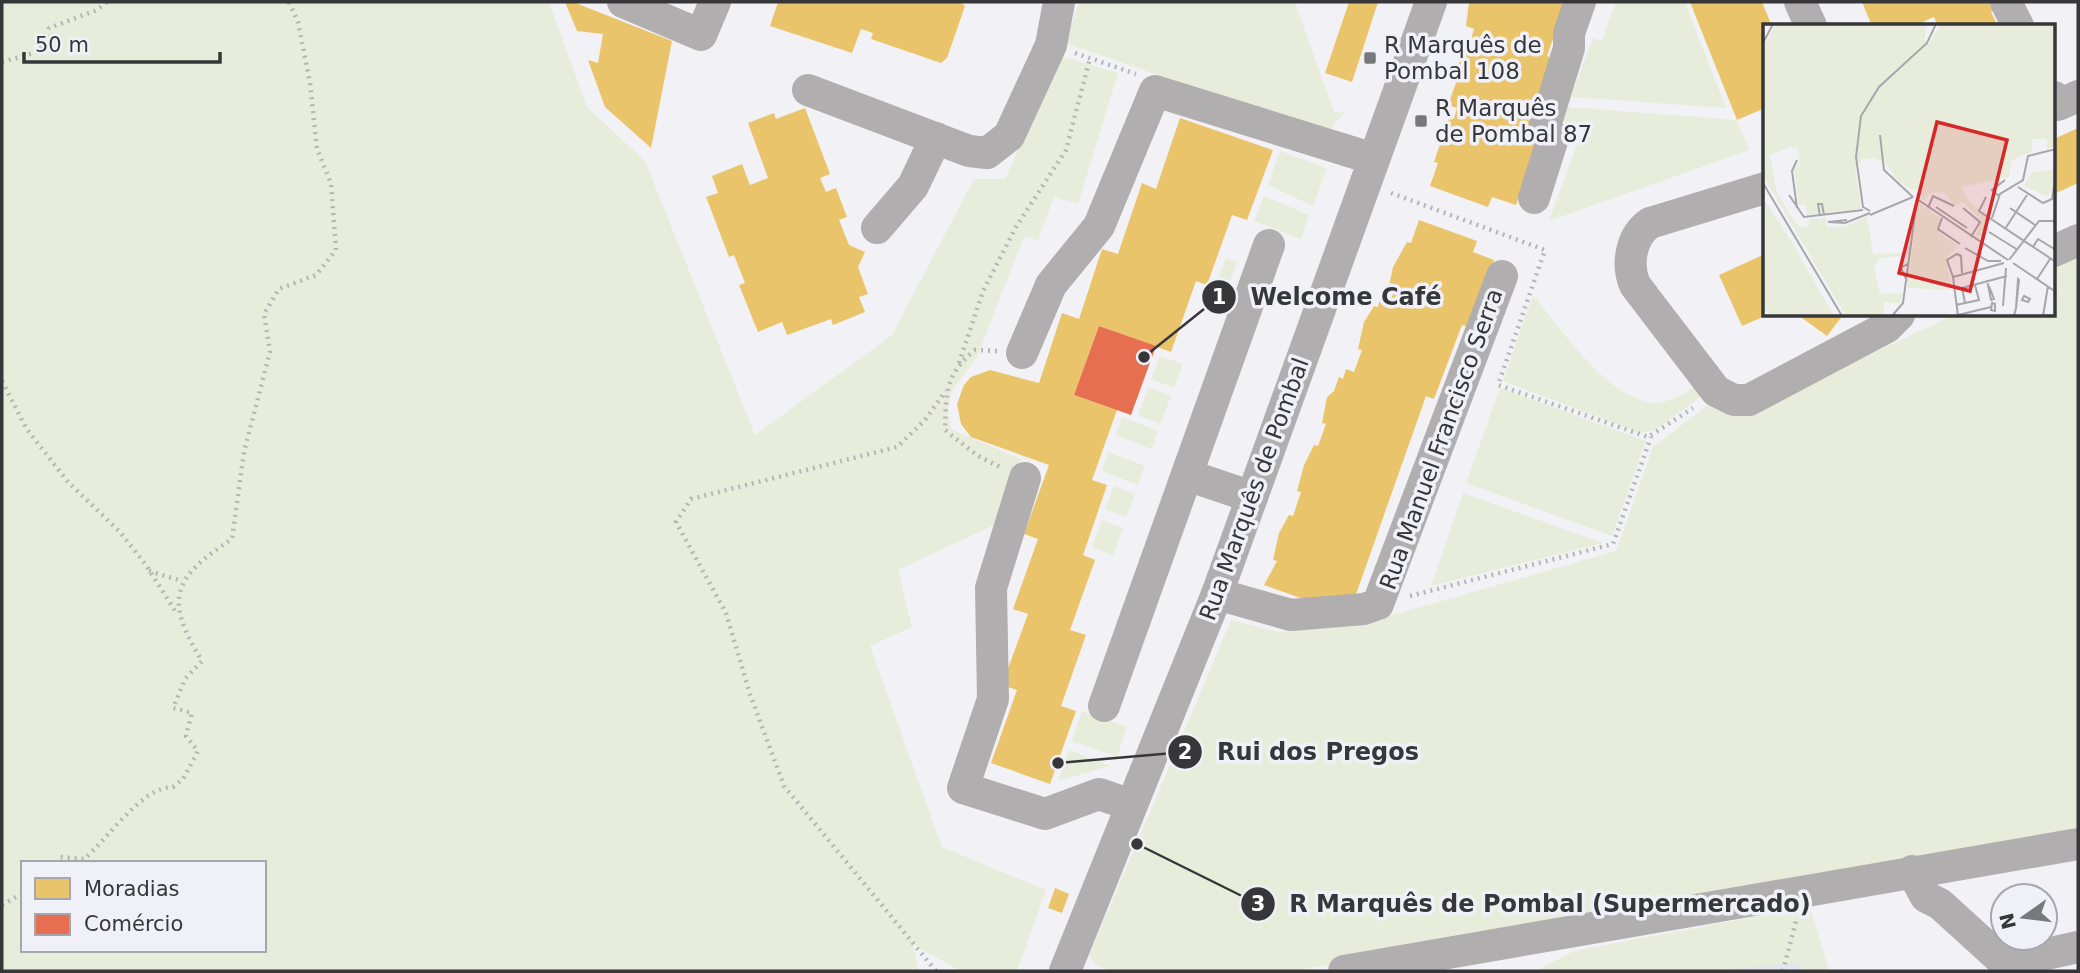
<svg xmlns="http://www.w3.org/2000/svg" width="2080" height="973" font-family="'DejaVu Sans',sans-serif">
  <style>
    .built { fill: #e4e4ee }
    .green { fill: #e8ecda; fill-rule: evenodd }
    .homes { fill: #e9c46a }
    .shops { fill: #e76f51 }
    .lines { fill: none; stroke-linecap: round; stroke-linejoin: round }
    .path { stroke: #b5b5b5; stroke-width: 4.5; stroke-dasharray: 2 5; stroke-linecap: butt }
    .minor { stroke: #b0aeaf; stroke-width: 32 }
    .poi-dot { fill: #78787c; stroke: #f0f0f8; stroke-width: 2.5 }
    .labels { text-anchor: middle; stroke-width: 7; stroke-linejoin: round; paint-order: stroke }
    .poi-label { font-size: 23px; fill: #37373a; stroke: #f0f0f8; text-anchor: start }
    .street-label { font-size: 23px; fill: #37373a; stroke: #f0f0f8 }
    .inset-road { fill: none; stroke: #a7a7ab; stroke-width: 2 }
    .view { fill: #d62828; fill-opacity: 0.15; stroke: #d62828; stroke-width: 3.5 }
    .inset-edge { fill: none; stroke: #37373a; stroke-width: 3.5 }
    .leader { fill: none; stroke: #37373a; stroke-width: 2.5 }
    .callout-dot { fill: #37373a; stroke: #f0f0f8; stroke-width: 2.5 }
    .mark-label { font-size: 21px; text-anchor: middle; font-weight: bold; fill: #fff }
    .callout-label { font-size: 24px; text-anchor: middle; font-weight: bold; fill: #37373a; stroke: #f0f0f8; stroke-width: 7; stroke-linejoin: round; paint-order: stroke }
  </style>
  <rect width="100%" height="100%" fill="#f2f2f6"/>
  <polygon class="built" points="1801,962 1803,971 1702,971"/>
  <g class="green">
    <path d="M 2,2 L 549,2 L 587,107 L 645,161 L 755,435 L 892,335 L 974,179 L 1005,179 L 1060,56 L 1118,73 L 1078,204 L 1054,197 L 1038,240 L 1024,237 L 977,357 L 952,391 L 948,409 L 951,429 L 1021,459 L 998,523 L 898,570 L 912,627 L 870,646 L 942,847 L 1046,890 L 1017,971 L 960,971 L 913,944 L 919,971 L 2,971 ZM 23,863 L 264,863 L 264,950 L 23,950 Z"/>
    <polygon points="1079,2 1295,2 1334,112 1345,112 1327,133 1065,43"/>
    <polygon points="1615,2 1685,2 1726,108 1571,97 1593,38 1602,41"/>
    <polygon points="1568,107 1737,120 1749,150 1549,221 1582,130 1563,121"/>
    <polygon points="1280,151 1327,168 1313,206 1268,185"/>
    <polygon points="1264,196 1309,215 1301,239 1254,221"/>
    <polygon points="2078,256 2078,836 1293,971 1111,971 1097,966 1089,956 1231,620 1278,632 1372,621 1616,551 1653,447 1712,402 1806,385 1954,315 2054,315 2054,268"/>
    <polygon points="1226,258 1237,262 1227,290 1215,286"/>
    <path d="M 1533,295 C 1560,327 1619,416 1667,401 C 1677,398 1687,391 1697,386 L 1702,396 L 1656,429 L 1640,433 L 1503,381 Z"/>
    <polygon points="1160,356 1183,364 1174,388 1151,379"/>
    <polygon points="1148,388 1171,396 1160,424 1138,415"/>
    <polygon points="1500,388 1646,441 1612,536 1466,483"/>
    <polygon points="1122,417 1158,431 1152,449 1115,435"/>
    <polygon points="1108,452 1145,466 1138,485 1102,471"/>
    <polygon points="1114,486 1135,494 1126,517 1105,509"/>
    <polygon points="1463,493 1603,543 1431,586"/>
    <polygon points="1102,520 1123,528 1113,555 1092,547"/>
    <polygon points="1082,711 1127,727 1117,757 1072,741"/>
    <polygon points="1069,750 1110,766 1058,781"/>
    <polygon points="1807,907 1812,913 1829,971 1803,971 1800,962 1712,971 1535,971 1574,951"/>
  </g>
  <g class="homes">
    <polygon points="565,2 573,2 672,41 651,148 605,107 588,60 598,63 603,34 577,31"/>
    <polygon points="778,2 960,2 965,6 947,58 941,63 871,39 873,33 861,29 852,53 770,26"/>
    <polygon points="1349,2 1378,2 1352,82 1325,73"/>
    <polygon points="1469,2 1566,2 1547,56 1555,59 1530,135 1539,138 1516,205 1492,197 1488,207 1430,186 1438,163 1434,162 1449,117 1454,118 1457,108 1448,105 1457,80 1453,79 1468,38 1471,39 1474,29 1466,26"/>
    <polygon points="1690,2 1762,2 1772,26 1765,26 1765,108 1737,120"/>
    <polygon points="1862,2 1993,2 1997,9 1991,12 1997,24 2002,22 2003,26 1938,26 1934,17 1914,26 1872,26"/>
    <polygon points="805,108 830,174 820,178 826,192 836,188 847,217 839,220 849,245 865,252 858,267 868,294 859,297 865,312 833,325 831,319 787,335 782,322 758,332 739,285 745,283 734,255 729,257 706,197 718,193 712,176 742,164 750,185 768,178 748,123 774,113 776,119"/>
    <polygon points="1180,118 1273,150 1247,220 1232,215 1207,285 1196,281 1171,352 1099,326 1074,395 1117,410 1092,480 1107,485 1083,555 1095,560 1070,630 1086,635 1061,706 1076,711 1050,784 991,763 1017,690 1002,685 1028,614 1013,609 1038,539 1024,534 1049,465 971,437 961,424 957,404 964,385 971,377 990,370 1039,383 1062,313 1079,319 1102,249 1118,254 1142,183 1156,189"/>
    <polygon points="2078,128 2078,183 2054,194 2054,139"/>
    <polygon points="1419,220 1477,241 1473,252 1494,260 1469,327 1462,325 1434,399 1426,396 1354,600 1326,607 1264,585 1277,561 1273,560 1279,533 1289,515 1293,516 1301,492 1297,491 1304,465 1314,445 1318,446 1326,424 1322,423 1327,397 1334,391 1339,377 1343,379 1346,369 1354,372 1362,350 1358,349 1364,322 1374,306 1378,307 1381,295 1391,299 1395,289 1389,286 1393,267 1407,242 1411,243"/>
    <polygon points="1765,254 1765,316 1742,326 1719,275"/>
    <polygon points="1798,315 1843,315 1827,336"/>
    <polygon points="1055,888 1069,894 1062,913 1048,908"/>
  </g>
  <polygon class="shops" points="1099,326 1156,346 1131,415 1074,395"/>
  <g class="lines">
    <g class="path">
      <polyline points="1075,53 1136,74"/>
      <polyline points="2,62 40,51 49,28 97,10 107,2"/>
      <polyline points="1391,193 1545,250 1498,385 1648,437 1693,408"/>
      <path d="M 997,351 L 975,350 C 945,374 946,394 945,430 L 978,456 L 1002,468"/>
      <polyline points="959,363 983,291 1016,227 1066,150 1090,58"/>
      <polyline points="2,381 26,428 68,482 120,532 146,565 177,614"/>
      <polyline points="149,571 182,581"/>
      <polyline points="1410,596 1613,544 1651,437"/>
      <path d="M 58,863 L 60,857 L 84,859 C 108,839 141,787 173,787 L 183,779 L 198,751 L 186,736 L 192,713 L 173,708 L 185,679 L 202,661 C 164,599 172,578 232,539 L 244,452 L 270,352 L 264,314 L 279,289 L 316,275 L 336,250 L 331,183 L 317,149 L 310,83 L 298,22 L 289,2"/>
      <polyline points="2,905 23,893"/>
      <polyline points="936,971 784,786 750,694 726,613 676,522 691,499 897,447 924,421 946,391"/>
      <polyline points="1783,971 1796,921"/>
    </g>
    <g class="minor">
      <polyline points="623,2 701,35 715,2"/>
      <polyline points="1800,2 1811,26"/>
      <polyline points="2006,2 2018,26"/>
      <polyline points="808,90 969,151 987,153 1009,136 1051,45 1059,2"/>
      <polyline points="2054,97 2058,105 2078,96"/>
      <path d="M 1765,188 L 1650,223 C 1631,236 1626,264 1635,285 L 1716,391 L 1734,400 L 1749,400 L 1887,327 L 1899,315"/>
      <polyline points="1534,198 1553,138 1545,126 1569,48 1569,33 1580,2"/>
      <polyline points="877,228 913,186 936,138"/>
      <polyline points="2054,251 2078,240"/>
      <polyline points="1022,353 1051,285 1099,226 1155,91 1374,159"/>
      <polyline points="1187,475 1252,497"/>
      <polyline points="1025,478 991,588 993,699 963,788 1045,814 1099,794 1131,805"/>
      <polyline points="1217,594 1291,615 1364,609 1378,604 1502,276"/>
      <polyline points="1104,706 1269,245"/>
      <polyline points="1912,871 1926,897 1940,904 2005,963 2078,947"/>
      <polyline points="1065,971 1217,594 1431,2"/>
      <polyline points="1344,971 2078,844"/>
    </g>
  </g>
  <g class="poi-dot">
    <rect x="1363" y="51" width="14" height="14" rx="3.5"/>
    <rect x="1414" y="114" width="14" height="14" rx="3.5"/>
  </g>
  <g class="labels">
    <g class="poi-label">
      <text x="1384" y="53">R Marquês de<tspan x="1384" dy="26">Pombal 108</tspan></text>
      <text x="1435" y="116">R Marquês<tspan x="1435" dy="26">de Pombal 87</tspan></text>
    </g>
    <g class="street-label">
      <text transform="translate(1441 439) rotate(-70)" y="8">Rua Manuel Francisco Serra</text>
      <text transform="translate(1254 489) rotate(-70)" y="8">Rua Marquês de Pombal</text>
    </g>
  </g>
  <g transform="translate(1763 24)">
    <rect width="292" height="292" fill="#f2f2f6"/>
    <path d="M 13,0 L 163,0 L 162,16 L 166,20 L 178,0 L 292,0 L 292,122 L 284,125 L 284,115 L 269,115 L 269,128 L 249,136 L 246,153 L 199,163 L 204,175 L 226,195 L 224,210 L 212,212 L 219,196 L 199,178 L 192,182 L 181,168 L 166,169 L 161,176 L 154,171 L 158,165 L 148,165 L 135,157 L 122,138 L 111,134 L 99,135 L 92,144 L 98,185 L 44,191 L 42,181 L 36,181 L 31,145 L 37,139 L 35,125 L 27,123 L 7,131 L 14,169 L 35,202 L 46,203 L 46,195 L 63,194 L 64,203 L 84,202 L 104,192 L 110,230 L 142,229 L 146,209 L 146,231 L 117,234 L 111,242 L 117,270 L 141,269 L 135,283 L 135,279 L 121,278 L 121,292 L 83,292 L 0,152 L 0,23 ZM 292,145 L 292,160 L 284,173 L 261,161 L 269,148 ZM 0,173 L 34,227 L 71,292 L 12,292 L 0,286 ZM 155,178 L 177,194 L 175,217 L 176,209 L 195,222 L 183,234 L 189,266 L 144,264 Z" fill="#e8ecda"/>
    <path class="inset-road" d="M 0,19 L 10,0M 117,111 L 121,146 L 150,173M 0,159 L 79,292M 255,163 L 280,179 L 289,175 L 291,162M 26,171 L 41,193 L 100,186M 236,172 L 229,166 L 242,156M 223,173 L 216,187 L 293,238M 154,175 L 245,236M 173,183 L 204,204M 34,184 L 29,147 L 34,136M 165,184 L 170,172 L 191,182M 200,184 L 217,198 L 208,213M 247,184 L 272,201M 107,187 L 100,183 L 93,133 L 98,92 L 116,63 L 164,19 L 173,0M 107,191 L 150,173M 57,192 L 55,180 L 59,180 L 61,191M 179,194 L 175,205 L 197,220M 229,194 L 237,170 L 260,156 L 265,132 L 293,125M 84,196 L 65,198 L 82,199 L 107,189M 242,205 L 264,171M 226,208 L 255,226M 270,223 L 275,215 L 293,226M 202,224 L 225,237 L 238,237M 246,236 L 276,197 L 293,197M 250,239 L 293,268M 190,253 L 184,236 L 194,230 L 198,232 L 199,249M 274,255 L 287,235M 224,256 L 228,276 L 231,275 L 226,262M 144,257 L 138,244 L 146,239M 261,272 L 267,275 L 265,278 L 259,276 ZM 202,279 L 199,264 L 244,252M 229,279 L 232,280 L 232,287 L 228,286 ZM 193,281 L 216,276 L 212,261M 240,282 L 243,244M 195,291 L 228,283M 129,292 L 140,279 L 154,175M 195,292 L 190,253 L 241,239M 251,292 L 253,284 L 256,256 L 255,255 L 253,284M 280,292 L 285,262"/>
    <path class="view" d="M 174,98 L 244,116 L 207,267 L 136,249 Z"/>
    <rect width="292" height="292" class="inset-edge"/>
  </g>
  <path class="leader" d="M1144 357L1219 297M1058 763L1185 752M1137 844L1258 904"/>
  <g class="callout-dot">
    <circle cx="1144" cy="357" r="7"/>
    <circle cx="1058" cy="763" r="7"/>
    <circle cx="1137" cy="844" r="7"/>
    <circle cx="1219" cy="297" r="18"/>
    <circle cx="1185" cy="752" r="18"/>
    <circle cx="1258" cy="904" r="18"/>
  </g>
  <g class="mark-label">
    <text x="1219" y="304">1</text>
    <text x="1185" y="759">2</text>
    <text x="1258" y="911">3</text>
  </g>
  <g class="callout-label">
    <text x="1346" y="305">Welcome Café</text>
    <text x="1318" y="760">Rui dos Pregos</text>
    <text x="1550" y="912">R Marquês de Pombal (Supermercado)</text>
  </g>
  <rect width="2080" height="973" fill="none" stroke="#37373a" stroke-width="7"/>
  <rect x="21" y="861" width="245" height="91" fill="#f0f0f8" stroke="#a6a6ac" stroke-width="2"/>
  <rect x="35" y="878" width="35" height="21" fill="#e9c46a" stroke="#a6a6ac" stroke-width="2"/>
  <text x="84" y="896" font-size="21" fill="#37373a">Moradias</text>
  <rect x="35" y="914" width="35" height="21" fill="#e76f51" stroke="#a6a6ac" stroke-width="2"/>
  <text x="84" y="931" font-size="21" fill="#37373a">Comércio</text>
  <g transform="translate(2024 917) rotate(256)"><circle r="33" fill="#f0f0f8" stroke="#a6a6ac" stroke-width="2"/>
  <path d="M0-5L12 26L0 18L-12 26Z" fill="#78787c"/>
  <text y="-10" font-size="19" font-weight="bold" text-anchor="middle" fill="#37373a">N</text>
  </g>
  <path d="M24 52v10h196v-10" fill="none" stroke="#37373a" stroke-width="3.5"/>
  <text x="35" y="52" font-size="21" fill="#37373a" stroke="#f0f0f8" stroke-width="5" paint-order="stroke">50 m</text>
</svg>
